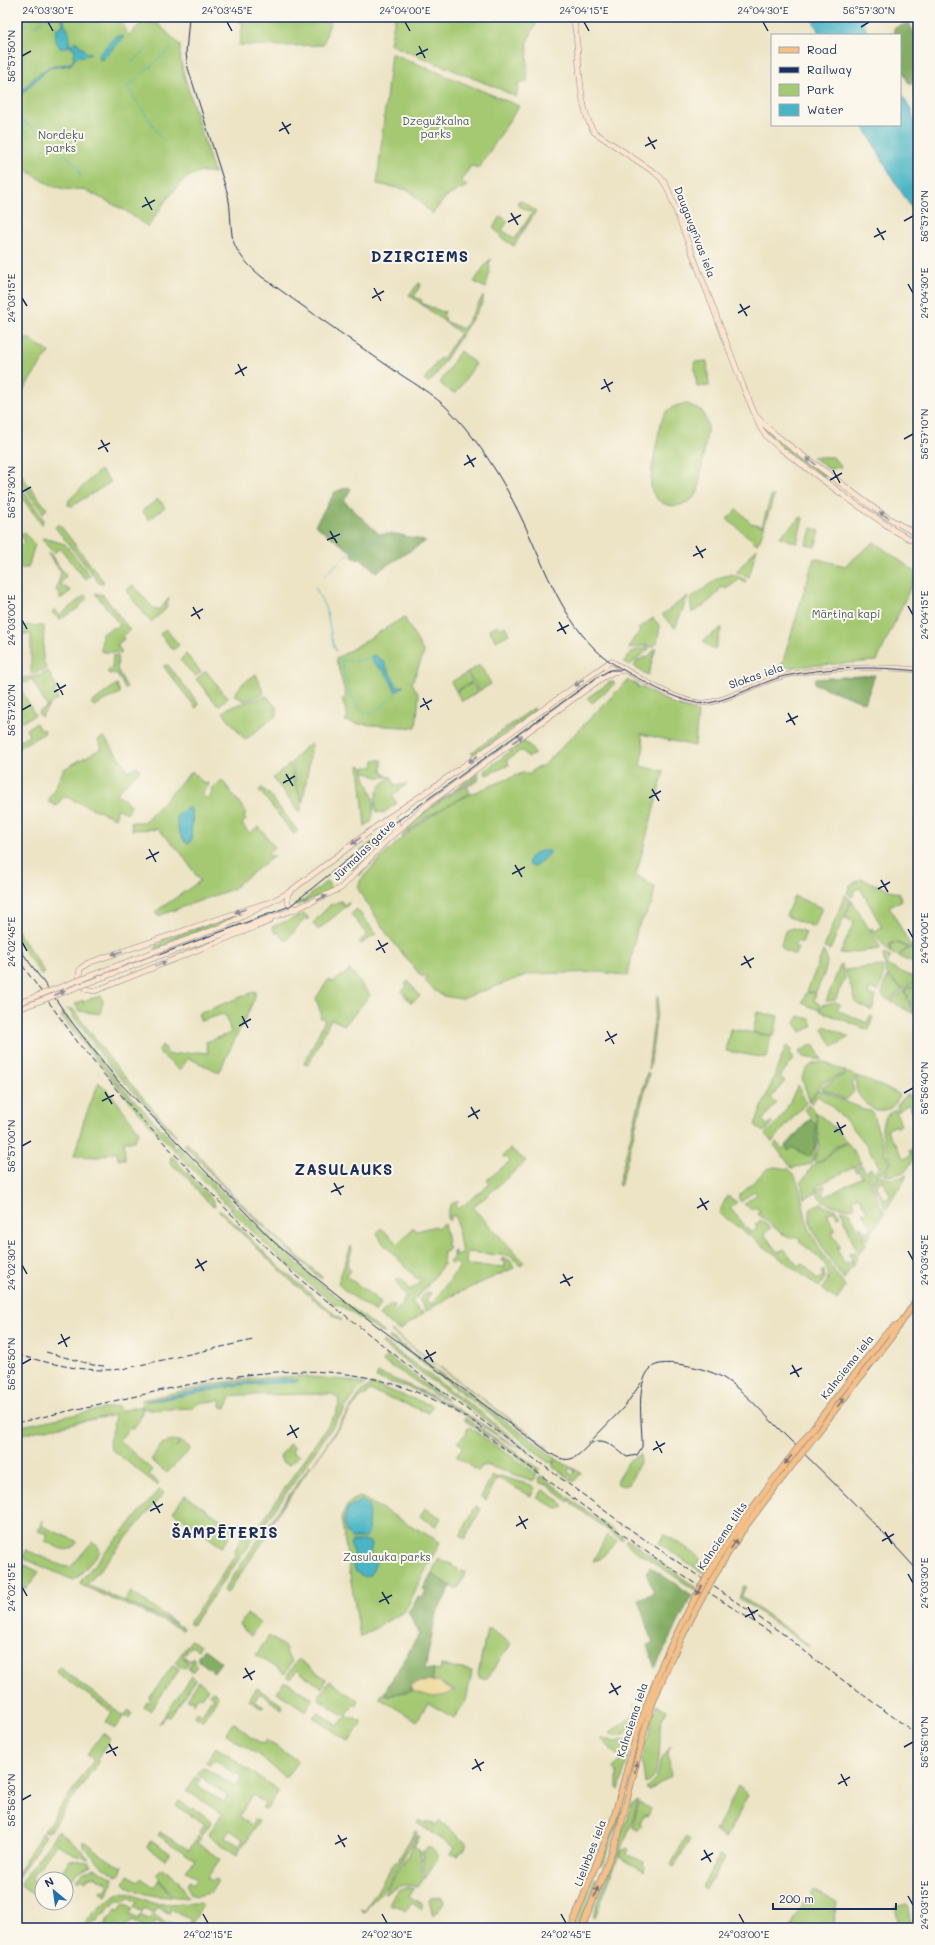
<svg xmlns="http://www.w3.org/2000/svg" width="935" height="1945" font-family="Mali,sans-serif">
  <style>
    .green { fill: #a5c972; stroke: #607c68; fill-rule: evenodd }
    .forest { fill: #84ad64; stroke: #506e61 }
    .sand { fill: #eeda9e; stroke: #84847e }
    .water { fill: #49b5c5; stroke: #327292 }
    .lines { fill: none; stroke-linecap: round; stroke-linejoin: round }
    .stream { stroke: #49b5c5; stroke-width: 1 }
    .secondary-casing { stroke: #848a92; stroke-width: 6 }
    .primary-casing { stroke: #848a92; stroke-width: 7 }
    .secondary { stroke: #fbe5cf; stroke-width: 5 }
    .primary { stroke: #f5bf86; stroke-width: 5.5 }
    .tram { stroke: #1b2f5e; stroke-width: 1 }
    .rail { stroke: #1b2f5e; stroke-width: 1; stroke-dasharray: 6 3; stroke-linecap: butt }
    .secondary-bridge-casing { stroke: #848a92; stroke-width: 6; stroke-linecap: butt }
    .primary-bridge-casing { stroke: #848a92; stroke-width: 7; stroke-linecap: butt }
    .secondary-bridge { stroke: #fbe5cf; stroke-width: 5 }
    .primary-bridge { stroke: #f5bf86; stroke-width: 5.5 }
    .oneway { fill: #8b8a96 }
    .oneway2 { fill: #7d7070 }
    .ticks { fill: none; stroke: #1b2f5e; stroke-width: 1.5 }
    .labels { text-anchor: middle; stroke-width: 4; stroke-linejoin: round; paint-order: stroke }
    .park-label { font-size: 11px; fill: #445d64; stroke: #fbf7ec }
    .street-label { font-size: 11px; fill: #1b2f5e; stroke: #fbf7ec }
    .district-label { font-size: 15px; font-weight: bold; letter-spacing: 1px; fill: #1b2f5e; stroke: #fbf7ec }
    .neatline { fill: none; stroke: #1b2f5e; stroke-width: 1.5 }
    .ticks-label { font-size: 10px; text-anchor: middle; fill: #1b2f5e }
  </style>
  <rect width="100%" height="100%" fill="#fbf7ec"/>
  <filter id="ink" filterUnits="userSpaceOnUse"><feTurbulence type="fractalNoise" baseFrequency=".025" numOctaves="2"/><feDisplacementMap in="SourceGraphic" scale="8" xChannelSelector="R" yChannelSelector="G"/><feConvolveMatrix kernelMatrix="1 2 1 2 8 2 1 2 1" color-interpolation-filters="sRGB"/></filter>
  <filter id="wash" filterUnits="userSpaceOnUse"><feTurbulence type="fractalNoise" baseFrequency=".012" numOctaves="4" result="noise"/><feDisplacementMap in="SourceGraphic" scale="16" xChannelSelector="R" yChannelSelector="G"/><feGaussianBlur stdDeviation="0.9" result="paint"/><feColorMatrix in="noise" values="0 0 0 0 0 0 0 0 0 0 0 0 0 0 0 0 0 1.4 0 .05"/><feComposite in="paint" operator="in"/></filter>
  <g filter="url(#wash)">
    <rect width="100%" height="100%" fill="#ede4c6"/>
    <g class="green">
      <path d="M 17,17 L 116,17 L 125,27 L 125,32 L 129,35 L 147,17 L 151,17 L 180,45 L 180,57 L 184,75 L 214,173 C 208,172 202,171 196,173 C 177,180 159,211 148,227 L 124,210 L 95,195 L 81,189 L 71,190 L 51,186 L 17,164 Z"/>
      <polygon points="230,17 332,17 323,45 287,46 239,45 243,23"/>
      <polygon points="395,17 539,17 528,40 527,83 520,81 516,97 500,89 396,47 390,44"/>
      <polygon points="391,53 519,106 479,168 471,166 461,180 467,186 446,197 432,214 409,190 377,184"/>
      <polygon points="520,200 536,211 514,246 500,237 501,235 493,228 500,216 508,221 502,230 515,239 532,213 518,205 519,203 517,202"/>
      <polygon points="492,259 489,263 490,268 486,288 474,282 488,261"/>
      <polygon points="419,283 421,284 414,297 422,300 421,303 443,312 445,311 443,317 446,318 445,321 463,329 483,296 483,302 433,379 428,382 424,380 440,358 443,359 460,333 409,295"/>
      <polygon points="28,338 49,352 23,390 17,394 17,341"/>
      <polygon points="460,351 476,364 456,393 448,390 440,383"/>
      <polygon points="707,361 709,386 697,387 694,362"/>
      <path d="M 688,404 L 702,411 L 708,425 L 698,492 C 687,511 656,511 651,487 C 649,481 660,420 664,415 C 669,407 679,404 688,404 Z"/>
      <path d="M 761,423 L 786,447 L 826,475 L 824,477 C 803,462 772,448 761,423 Z"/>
      <polygon points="812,457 833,457 841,467 829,469"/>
      <path d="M 17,467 L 26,482 L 47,509 L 43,513 C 35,502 16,480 17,467 Z"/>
      <polygon points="100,470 111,482 72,506 68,505 69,500"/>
      <polygon points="17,482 43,519 42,525 17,491"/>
      <polygon points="771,496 774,496 760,540 757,544 727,519 737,509 751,523 762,526"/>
      <polygon points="158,499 165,507 149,520 142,511"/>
      <polygon points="801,517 803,518 797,543 779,537"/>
      <polygon points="59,524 104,582 100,584 55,527"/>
      <polygon points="812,528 820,531 815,547 806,544"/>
      <polygon points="23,532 35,544 28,568 17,568 17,548 25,541 20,535"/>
      <polygon points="43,538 65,544 90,576 85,579 60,548 54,553 42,540"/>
      <polygon points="874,542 917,573 877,661 781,668 814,558 845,566"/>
      <polygon points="757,548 749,577 737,572 737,571"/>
      <polygon points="49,552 66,576 60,584 71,591 60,599 60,591 56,591 61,572 48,554"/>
      <path d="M 732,574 L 746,580 L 745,583 L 740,579 L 726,589 L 721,587 C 715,599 703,606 692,613 L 690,599 L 718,578 Z"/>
      <polygon points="133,585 155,610 160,609 169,598 166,609 151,622 126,591"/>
      <polygon points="95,593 103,595 130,630 122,636 124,639 117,645 122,652 119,654 115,652 102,652 101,651 102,634 114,627 115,629 120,625"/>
      <polygon points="85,595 87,598 77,609 60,619 52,613 55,609 60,615"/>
      <polygon points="688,596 675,628 663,616 663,614"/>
      <polygon points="404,617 424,653 412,683 419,695 416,728 359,724 345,721 348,716 342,700 346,696 336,659"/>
      <polygon points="653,618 660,626 657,643 652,647 646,645 629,649 632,641 640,631 638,629"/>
      <polygon points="25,625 44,626 43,661 47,669 31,674 31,634 22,634 22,626"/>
      <polygon points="498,625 500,629 505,626 509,634 496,641 489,629"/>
      <polygon points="722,627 715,649 711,649 703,641"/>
      <polygon points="166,629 179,645 173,650 160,634"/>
      <path d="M 647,648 L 650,648 L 630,665 L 624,662 C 630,651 635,650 647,648 Z"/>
      <polygon points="656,648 648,675 634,667 637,661 645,657 648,658 651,653"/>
      <polygon points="186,654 201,672 195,676 180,660"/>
      <polygon points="113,655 118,656 117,669 127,687 125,689 120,679 115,673 109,674 107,672 112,668"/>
      <polygon points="168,665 199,704 196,708 163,666"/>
      <polygon points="480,665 491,684 479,691 468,672"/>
      <polygon points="48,671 58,689 54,692 58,699 51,703 41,717 38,712 47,707 32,679 23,684 22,678 38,676"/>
      <polygon points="206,671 224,694 229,697 218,706 196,679"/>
      <polygon points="467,673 472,682 456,691 451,682"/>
      <polygon points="256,674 264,694 244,701 234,695 242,684"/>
      <path d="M 628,680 L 638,685 L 637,687 L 641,687 L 665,700 L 698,712 L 695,746 L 641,734 L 644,745 L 640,766 L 664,771 L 636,875 L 655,887 L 652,904 L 637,929 L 628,976 L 602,972 L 529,974 L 462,999 L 443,996 L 434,990 L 425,981 L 427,976 L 421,976 L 389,937 L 358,889 L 360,881 C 386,850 416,823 452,803 C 475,791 501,782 525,772 L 529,775 L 534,769 L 544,765 Z"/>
      <polygon points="612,681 615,684 592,703 587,698"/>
      <polygon points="472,683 478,692 462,701 456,692"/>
      <polygon points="117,684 120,693 94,706 91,703"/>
      <polygon points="17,687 20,688 35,715 22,722 17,714"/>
      <polygon points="267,696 277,709 277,715 245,740 223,712 230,707"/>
      <polygon points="534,708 535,712 475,755 471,753"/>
      <polygon points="36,723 40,730 43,729 45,733 21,746 17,751 17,743 29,736 26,729"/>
      <polygon points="104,737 129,771 137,766 140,770 117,793 131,806 128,813 117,809 115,812 117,813 115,818 66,797 62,798 57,806 48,802 64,769 102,748 98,740"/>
      <polygon points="523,742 528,744 535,754 528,757 523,751 520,751 507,760 509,765 486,775 484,771"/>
      <polygon points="311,743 312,745 303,801 296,785 292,763 298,754"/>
      <polygon points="374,760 382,760 382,771 386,776 392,777 377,777 365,772 366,767 373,767"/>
      <polygon points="290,764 295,785 303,803 300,813 273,778"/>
      <path d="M 359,765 L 363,767 C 366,791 380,793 371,822 L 365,826 Z"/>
      <path d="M 192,771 L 204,784 L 208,783 L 209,785 L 202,793 L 204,797 L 207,799 L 212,794 L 211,789 L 222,780 L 246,812 L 244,817 L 246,820 L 242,824 L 249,833 L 259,827 L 273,845 L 274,847 L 268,853 L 271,857 L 274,855 L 274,856 L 237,885 L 235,888 L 158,916 L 155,912 L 200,881 L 181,853 L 158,829 L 132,830 L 131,822 L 144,822 ZM 192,815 L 191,840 L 188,844 L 184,841 L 179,830 Z"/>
      <path d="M 480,771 L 478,774 L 479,778 C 430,799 395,838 359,876 L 358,875 L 400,832 L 421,814 Z"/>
      <path d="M 392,778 L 395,786 L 407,784 L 392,796 L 397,803 L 383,813 L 377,812 C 373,799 377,782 392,778 Z"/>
      <path d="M 479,780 L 467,786 L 470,793 L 425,818 L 401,837 C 416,814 454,791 479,780 Z"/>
      <polygon points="262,788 269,794 298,831 294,834 259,790"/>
      <polygon points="394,825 392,830 353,870 347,862"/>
      <polygon points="862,879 900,894 901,901 889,906 910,945 917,942 916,938 918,937 918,944 910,948 896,942 909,949 903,951 898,956 891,953 890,945 894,943 893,942 889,945 890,953 870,929 873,928 875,931 882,927 860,888 853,891 854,895 852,897 847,893 850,885"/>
      <polygon points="327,881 332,890 298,905 294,905 301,900 302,902"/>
      <polygon points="845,895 851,900 830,950 824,948"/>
      <polygon points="794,896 822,908 814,927 786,916"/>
      <polygon points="341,901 344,905 348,902 349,904 318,930 313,923 330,905"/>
      <polygon points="852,901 880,947 880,949 840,954 854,922 845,918"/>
      <polygon points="357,909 376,934 361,944 359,942 367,935 351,914"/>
      <polygon points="252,910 234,920 155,949 156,945 161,943 162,940"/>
      <polygon points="304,914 309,918 307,920 305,918 286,941 278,932 276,934 272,927"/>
      <polygon points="793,928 806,932 802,943 797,941 794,947 798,948 795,955 784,950 781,945 785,931"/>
      <polygon points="17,930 45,973 41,975 17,940"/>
      <polygon points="918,946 918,965 899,957 904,951"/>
      <path d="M 823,951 C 833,962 821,980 816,992 L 807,992 Z"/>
      <polygon points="883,954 891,957 886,965 917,979 918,977 918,980 904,989 886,974"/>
      <polygon points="842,965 845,978 835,1000 826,1001 840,966"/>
      <path d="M 882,966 C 884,975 883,982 878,991 L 870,988 L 868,994 L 876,997 L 872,1010 L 857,1004 L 845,970 Z"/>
      <polygon points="350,970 370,995 345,1025 331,1019 308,1065 304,1064 325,1020 320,1017 321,1014 316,998 329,979 333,982"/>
      <polygon points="887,977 903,989 889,1000 883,997 882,993"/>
      <polygon points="408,981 420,996 411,1003 410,1001 412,998 409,1001 407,999 409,996 406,998 404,996 407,993 404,995 401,992 407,987 405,984"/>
      <polygon points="916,984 918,987 918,1011 915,1012 905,990"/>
      <polygon points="256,991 254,1000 219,1072 188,1058 180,1071 160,1053 159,1050 162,1045 169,1055 197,1052 208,1053 206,1042 231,1033 227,1018 223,1014 201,1021 198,1014"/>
      <polygon points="904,991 913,1012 912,1013 890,1001"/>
      <polygon points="806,993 816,993 814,1000 820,1005 819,1010 802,1003"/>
      <polygon points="101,996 103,1001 100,1014 79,1011 75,1004 83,1000 83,1003 86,1000"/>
      <polygon points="657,996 659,996 650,1069 648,1068"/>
      <polygon points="835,1002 840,1004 837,1010 867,1023 870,1016 873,1017 869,1030 820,1011 822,1005"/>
      <polygon points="67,1008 68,1010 72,1008 117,1068 175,1134 176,1137 112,1069"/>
      <polygon points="757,1012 778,1016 774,1036 753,1032"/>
      <polygon points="64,1014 124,1089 173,1142 172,1148 140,1114 61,1016"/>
      <polygon points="799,1016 810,1019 813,1026 801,1032 795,1023"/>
      <polygon points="825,1026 849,1037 833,1047 823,1029"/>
      <polygon points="730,1029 771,1036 767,1058 726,1051"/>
      <polygon points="813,1044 822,1060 803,1057 799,1052"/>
      <polygon points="786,1046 791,1050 790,1055 794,1058 780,1076 785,1081 771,1098 776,1103 762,1121 768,1125 771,1122 773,1123 768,1129 763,1132 755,1125"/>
      <path d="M 823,1062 L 847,1072 L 823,1083 L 809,1100 L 802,1078 C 807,1067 810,1063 823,1062 Z"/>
      <polygon points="647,1073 649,1074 621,1184 620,1186 618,1185"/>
      <polygon points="849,1073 856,1076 852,1084 854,1092 846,1100 821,1088 837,1078"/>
      <path d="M 857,1076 L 897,1093 L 899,1096 C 894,1109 888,1111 874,1110 C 862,1100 852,1093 857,1076 Z"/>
      <polygon points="99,1082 111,1094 139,1131 134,1141 124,1141 125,1159 118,1159 117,1151 99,1157 74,1156 84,1120"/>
      <path d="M 798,1085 L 806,1103 L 772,1142 L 765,1134 C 782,1123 789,1103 798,1085 Z"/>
      <path d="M 818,1091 L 824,1091 L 846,1102 L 872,1112 L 889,1163 L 885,1170 L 872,1181 L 867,1171 L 871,1168 L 874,1172 L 880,1168 C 864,1138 845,1116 818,1096 L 811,1104 L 809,1102 Z"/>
      <polygon points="906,1095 918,1097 918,1122 908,1104 898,1112 897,1106"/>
      <path d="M 808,1105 C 810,1107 813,1109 815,1112 C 820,1124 818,1153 811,1164 L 792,1168 L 774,1145 L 776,1142 L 783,1149 L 811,1117 L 804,1110 Z"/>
      <path d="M 895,1109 L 901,1125 L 896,1128 L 895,1125 L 887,1130 L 904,1159 L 911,1155 L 909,1151 L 914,1148 L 917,1154 L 905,1172 L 890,1176 L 884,1175 L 891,1162 C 887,1144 871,1123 895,1109 Z"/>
      <polygon points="816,1112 837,1130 847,1142 835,1147 826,1157 816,1163 814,1161 819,1147"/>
      <path d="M 186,1143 C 200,1152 207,1168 218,1180 C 251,1214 285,1246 322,1277 L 321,1279 C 272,1238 227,1191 184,1145 Z"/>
      <polygon points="848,1143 861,1163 819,1185 815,1189 816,1193 804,1198 801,1181 804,1179 813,1165 825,1159 836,1148"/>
      <polygon points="177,1146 235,1205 228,1206 173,1149"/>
      <path d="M 510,1148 L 526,1161 L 473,1208 L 524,1262 L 520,1266 L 512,1256 L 467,1252 L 466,1265 L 505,1267 L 505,1261 L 502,1261 L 502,1258 L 510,1260 L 514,1268 L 451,1296 L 427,1311 L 425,1310 L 419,1299 L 428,1292 L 431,1293 L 426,1300 L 432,1304 L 460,1266 L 454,1262 L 452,1265 L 449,1262 L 453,1258 L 453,1252 L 455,1251 L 455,1256 L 462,1254 L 456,1216 L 450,1216 L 450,1220 L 448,1220 C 447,1213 449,1205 455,1201 L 459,1201 L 455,1204 L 459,1209 L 490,1184 L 487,1180 L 510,1161 L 506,1157 L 504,1158 L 503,1156 Z"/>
      <path d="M 172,1156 L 213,1201 L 215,1206 C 207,1205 190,1180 183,1173 C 178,1168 171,1167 170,1160 Z"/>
      <path d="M 862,1165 L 884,1213 L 867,1240 L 859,1227 L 861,1226 L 865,1232 L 872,1228 L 863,1213 L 867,1211 L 859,1196 L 852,1199 L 855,1206 L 849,1209 C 838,1206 817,1205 817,1189 L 824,1185 L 825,1189 L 822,1191 L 825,1197 L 862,1177 L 859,1171 L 856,1172 L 854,1169 Z"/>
      <path d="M 775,1167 L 789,1169 C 804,1184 801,1210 810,1230 C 819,1250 832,1268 845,1286 L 837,1300 L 822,1289 C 824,1285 827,1282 828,1278 C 832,1264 809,1249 799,1242 L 801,1239 L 795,1236 L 793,1239 L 781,1233 L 758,1214 L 760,1211 L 755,1207 L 752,1210 L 744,1204 L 757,1194 L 754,1191 L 741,1202 L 738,1197 L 767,1169 Z"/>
      <path d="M 907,1175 L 886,1210 L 879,1195 L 881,1194 L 885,1200 L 891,1196 L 883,1181 L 876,1185 L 880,1192 L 877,1193 L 872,1182 L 882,1176 C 892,1182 897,1178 907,1175 Z"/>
      <polygon points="727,1196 737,1202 730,1208 751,1233 757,1229 755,1225 761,1220 771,1228 764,1234 778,1253 784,1249 798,1266 803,1263 817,1280 823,1276 821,1272 824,1270 825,1278 819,1287 719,1213"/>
      <path d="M 822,1203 L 824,1207 L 826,1206 L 835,1209 L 840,1216 L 838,1217 L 834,1211 L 827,1214 L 836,1230 L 832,1232 L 840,1247 L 837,1249 L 845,1264 L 853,1261 L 849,1254 L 854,1252 L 857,1258 L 844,1279 C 836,1269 806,1225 809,1213 C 810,1208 816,1204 822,1203 Z"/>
      <polygon points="236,1207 320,1284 385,1333 380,1332 343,1307 334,1304 309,1284 262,1241 229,1208"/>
      <polygon points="218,1210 222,1211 279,1267 342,1320 341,1321 290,1280"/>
      <polygon points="841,1210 849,1212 866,1243 858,1255"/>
      <polygon points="444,1223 448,1242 447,1243 447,1246 449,1247 448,1251 444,1252 443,1265 422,1293 412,1301 420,1312 423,1311 424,1313 400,1330 398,1330 379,1315 392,1304 396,1306 393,1310 396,1312 406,1297 396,1281 401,1278 409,1290 417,1286 421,1279 420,1277 417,1279 382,1242 377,1233 381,1228 398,1244 413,1228 417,1231 435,1226 437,1228"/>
      <polygon points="351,1246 352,1249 347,1266 351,1269 346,1276 381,1302 375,1312 344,1290 338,1283"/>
      <polygon points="391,1331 537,1439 548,1448"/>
      <path d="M 389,1337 L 391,1337 L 557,1459 L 549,1463 C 498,1419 443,1378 389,1338 Z"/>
      <polygon points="383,1341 482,1413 521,1445 531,1454 400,1357 382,1344"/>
      <polygon points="386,1355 448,1400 434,1394 403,1373 383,1362"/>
      <path d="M 378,1373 C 389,1376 400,1382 410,1386 C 450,1402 485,1425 520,1450 L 462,1413 L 434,1398 L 410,1388 L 376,1378 Z"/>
      <polygon points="298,1376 347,1380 365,1384 358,1390 255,1538 252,1536 335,1415 339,1405 338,1398 332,1394 240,1395 232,1396 226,1408 222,1407 219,1400 199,1403 194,1408 149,1410 149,1408 143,1409 141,1400 218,1383 256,1378"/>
      <polygon points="372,1384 433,1406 429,1413 369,1390 365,1396 360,1397 313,1464 362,1391"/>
      <path d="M 116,1406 L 118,1406 L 120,1411 L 142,1406 C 143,1416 139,1422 132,1429 L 130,1428 L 119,1440 L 152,1470 L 149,1474 L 159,1483 L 157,1485 L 111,1449 L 109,1441 L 114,1426 L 113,1425 L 115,1417 L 114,1415 L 17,1435 L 17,1427 Z"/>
      <polygon points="465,1418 534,1465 539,1469 538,1472 505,1447 464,1420"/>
      <polygon points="469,1427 537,1474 534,1481 486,1465 482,1466 478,1471 456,1456 463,1446 457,1442 467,1433 466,1431"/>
      <polygon points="171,1441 180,1441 176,1448 182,1442 189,1447 190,1450 167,1473 151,1460 162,1444"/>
      <polygon points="289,1444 294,1448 292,1452 299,1456 289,1465 282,1462 280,1457"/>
      <polygon points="641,1454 639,1464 629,1484 623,1486 618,1484 617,1480 629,1461"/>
      <polygon points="558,1460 581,1473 574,1482 570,1479 575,1471 570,1468 568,1471 571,1474 568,1478 553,1466 553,1462"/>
      <polygon points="310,1465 311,1466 271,1524 274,1526 227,1593 223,1591"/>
      <polygon points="492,1475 497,1478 500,1476 531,1485 535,1488 531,1496 497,1478 486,1500 481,1497"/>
      <polygon points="542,1476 572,1500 571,1501 567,1501 547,1485 540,1483 539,1479"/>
      <polygon points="160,1489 164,1493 87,1585 124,1601 131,1592 176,1623 125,1602 184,1628 183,1630 83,1586 81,1583 82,1579"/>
      <polygon points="543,1490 557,1499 564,1507 558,1509 537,1498"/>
      <polygon points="185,1495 236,1530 235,1533 233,1531 222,1547 173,1512"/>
      <path d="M 361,1497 L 440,1542 L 405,1611 L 360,1637 L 341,1518 C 345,1509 349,1499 361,1497 Z"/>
      <polygon points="573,1501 624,1538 622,1540 620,1539 571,1503"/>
      <polygon points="476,1506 481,1509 465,1539 460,1536"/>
      <polygon points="425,1508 441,1518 436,1526 420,1516"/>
      <path d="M 43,1520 L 42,1526 L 76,1541 L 77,1543 C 67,1556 58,1547 45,1541 L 48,1534 L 38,1531 Z"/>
      <polygon points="242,1533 253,1540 192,1625 189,1623 235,1556 235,1550 242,1538 240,1536"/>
      <path d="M 664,1534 C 677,1542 701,1555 707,1568 L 705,1572 L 703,1573 L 659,1543 L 661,1539 L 663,1540 Z"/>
      <polygon points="607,1535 617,1541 600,1559 593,1561"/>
      <polygon points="627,1539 697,1588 695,1590 632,1548 625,1542"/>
      <polygon points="92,1542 99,1548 100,1552 77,1578 73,1580 23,1558 26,1550 65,1567 66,1566 70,1568"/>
      <polygon points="439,1558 444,1562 452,1564 453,1567 457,1567 458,1570 466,1572 457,1590 431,1574"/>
      <polygon points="17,1561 39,1572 26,1589 17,1583"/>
      <polygon points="744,1585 746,1587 741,1596 809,1645 809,1647 739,1598"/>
      <polygon points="247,1614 260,1623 251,1636 243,1630 244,1628 240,1625"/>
      <polygon points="487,1629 491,1629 511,1644 487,1678 484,1679 480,1678 478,1674"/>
      <polygon points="269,1636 286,1648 287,1655 292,1661 285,1674 256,1655"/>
      <polygon points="191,1640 200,1646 198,1650 191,1646 183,1656 190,1661 193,1657 197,1666 192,1672 188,1669 192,1662 185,1658 184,1659 189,1663 185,1668 175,1663"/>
      <polygon points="298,1659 326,1679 322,1688 297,1670 291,1679 287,1676"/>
      <polygon points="173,1665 179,1669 178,1672 150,1711 144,1707 147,1702 149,1703 151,1701 149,1699"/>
      <path d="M 441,1665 L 472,1671 L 466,1701 L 454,1718 L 428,1703 L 417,1721 L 379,1698 L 381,1694 L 388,1695 L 412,1691 L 448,1693 L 456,1690 C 447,1688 442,1681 432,1681 L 434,1670 L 440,1671 Z"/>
      <polygon points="59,1667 124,1716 129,1710 132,1713 129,1718 124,1716 115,1728 106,1722 112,1712 56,1672"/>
      <polygon points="192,1676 196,1680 170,1717 166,1716 159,1724"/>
      <polygon points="199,1681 208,1689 202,1698 199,1696 192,1705 194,1700 192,1699 190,1701 187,1699"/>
      <polygon points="330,1681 358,1701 357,1706 354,1704 347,1714 342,1715 319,1699 319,1696"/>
      <polygon points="283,1683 288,1683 313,1699 306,1711 277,1692"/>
      <polygon points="257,1688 282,1705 281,1709 260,1693 254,1701 264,1707 260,1708 249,1699"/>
      <polygon points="212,1691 217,1694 217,1699 203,1720 200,1720 194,1716 197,1711 202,1714 213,1697 209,1694"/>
      <path d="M 634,1704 L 643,1705 C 637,1718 628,1744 609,1733 L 629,1719 L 635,1711 Z"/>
      <path d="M 656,1705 L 667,1710 C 665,1714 662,1718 661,1722 C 658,1738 664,1776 645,1784 L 642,1760 Z"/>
      <path d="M 317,1712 L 338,1726 C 346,1714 350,1714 362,1722 L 349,1742 L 313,1717 Z"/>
      <polygon points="235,1723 249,1736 263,1744 266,1740 298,1761 285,1778 263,1758 226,1734 232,1724"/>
      <polygon points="103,1733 110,1739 97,1759 99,1761 49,1832 44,1831 94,1760 87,1755"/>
      <polygon points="603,1738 615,1742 633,1738 619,1790 617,1787 617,1772 613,1768 620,1762 621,1759 602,1740"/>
      <polygon points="671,1746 668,1752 671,1776 650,1790 646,1789 656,1779 662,1758"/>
      <polygon points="216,1747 279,1791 266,1810 262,1808 265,1803 253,1795 239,1816 251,1825 254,1820 259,1821 243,1846 240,1844 243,1839 230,1830 225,1837 241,1847 237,1855 208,1835 222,1814 186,1790 195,1777 200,1779 197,1785 224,1803 228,1796 197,1774 203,1767 235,1786 241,1778 238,1773 236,1775 214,1759 210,1765 206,1762"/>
      <polygon points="626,1786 627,1787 618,1823 603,1865 601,1866 600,1864 616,1820"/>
      <polygon points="738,1786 748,1794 739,1814 725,1838 714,1831 715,1829 717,1830"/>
      <polygon points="179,1801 192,1810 194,1808 212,1821 202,1836 199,1833 205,1824 176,1806"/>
      <polygon points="638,1801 633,1819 595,1917 593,1916 631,1805"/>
      <polygon points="639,1803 651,1809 648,1816 644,1815 640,1824 642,1826 637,1831 632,1828"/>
      <polygon points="419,1820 425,1824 428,1821 436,1826 440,1821 467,1844 458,1856 451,1854 455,1848 417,1823"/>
      <polygon points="58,1831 78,1846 89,1859 74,1855 56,1844 31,1879 40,1887 35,1894 32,1894 21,1885 23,1880"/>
      <polygon points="415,1831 417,1832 415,1838 389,1883 364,1912 359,1908 365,1911 395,1861 397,1862"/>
      <polygon points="160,1832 189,1850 198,1836 201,1838 197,1843 220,1859 207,1878 213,1881 215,1879 218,1881 210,1893 196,1896 191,1894 187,1885 189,1881 193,1884 197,1878 186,1871 195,1860 158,1835"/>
      <polygon points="43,1833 46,1836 17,1878 17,1874 25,1863 24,1860"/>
      <polygon points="418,1835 420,1837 414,1846 420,1850 423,1879 418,1886 404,1885 384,1893 410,1852"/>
      <polygon points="685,1837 690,1840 674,1867 671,1865"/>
      <polygon points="151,1840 170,1853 165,1860 147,1847"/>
      <polygon points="83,1841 93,1847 92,1849 122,1868 123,1866 120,1874 116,1876 101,1865 83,1846"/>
      <polygon points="629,1847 627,1855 644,1862 643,1865 645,1866 644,1871 619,1857 622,1851"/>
      <polygon points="427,1848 431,1848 439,1856 425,1878 422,1851 424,1852"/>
      <polygon points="720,1854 725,1857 706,1890 702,1887"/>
      <polygon points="70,1860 88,1862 92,1865 77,1872 66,1888 66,1879 56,1879"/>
      <polygon points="95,1868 113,1878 113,1884 106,1896 100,1893 101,1890 105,1892 109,1885 106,1883 106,1881 105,1880 104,1882 97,1878 96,1875 95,1877 91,1876 90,1878 88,1877 86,1881 81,1878 79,1882 76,1880 82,1873"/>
      <polygon points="162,1868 178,1880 188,1897 174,1897 156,1875"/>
      <path d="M 128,1875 L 139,1881 L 141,1878 L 154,1887 L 159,1880 L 172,1897 C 159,1897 133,1894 124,1883 Z"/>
      <polygon points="594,1878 596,1878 597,1880 578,1927 575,1925"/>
      <polygon points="409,1887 414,1888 409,1896 423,1905 421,1909 412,1903 406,1910 394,1904 393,1906 389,1903 398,1891"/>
      <polygon points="813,1890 837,1902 832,1928 790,1928 804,1902 810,1904 814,1899 811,1894"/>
      <path d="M 122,1892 L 129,1893 L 155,1904 L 200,1903 L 202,1907 L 189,1928 L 186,1928 L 191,1920 L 172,1909 L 168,1914 L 157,1907 L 153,1913 L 144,1908 L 142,1912 L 134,1907 L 137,1902 L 128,1897 L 123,1902 L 117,1899 L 112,1907 L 110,1906 L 105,1915 L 102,1913 L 97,1922 L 95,1920 L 90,1928 L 83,1928 C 87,1917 110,1896 122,1892 Z"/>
      <polygon points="442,1897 444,1902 434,1916 429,1901 431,1898"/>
      <path d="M 124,1903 L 133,1908 L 130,1914 L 138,1919 L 141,1915 L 149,1920 L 152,1915 L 155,1915 L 168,1925 L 170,1922 L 177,1926 L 176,1928 L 167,1928 L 156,1921 L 152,1928 L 146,1928 L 132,1920 C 125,1931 112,1928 99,1928 L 101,1924 L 104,1926 L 109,1917 L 111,1918 L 116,1910 L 119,1911 Z"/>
      <polygon points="907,1904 912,1928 900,1928 895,1907"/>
    </g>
    <g class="forest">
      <polygon points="909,23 918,42 918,72 914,74 912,84 908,82 902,69 904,61 900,54 900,35 894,35 894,28"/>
      <polygon points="348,487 351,489 344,501 379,534 396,534 426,541 376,572 364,561 352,556 353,553 315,525 335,492"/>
      <polygon points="875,675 865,703 815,684 815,679"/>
      <polygon points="811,1119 816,1125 815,1147 810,1157 793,1148 788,1151 787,1147"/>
      <polygon points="650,1567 692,1595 655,1668 647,1645 653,1643 639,1599 654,1593 646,1572"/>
      <polygon points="431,1574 451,1586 436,1614 425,1669 434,1670 432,1681 420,1682 410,1687 412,1691 388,1695 384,1693 418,1636 419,1633 408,1612 418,1597 422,1599 426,1590 423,1589"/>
      <polygon points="204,1649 221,1662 214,1672 198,1660 198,1655"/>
    </g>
    <polygon class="sand" points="438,1681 446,1687 456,1690 445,1695 433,1697 412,1691 410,1685 420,1682"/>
    <g class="water">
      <path d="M 58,17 L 68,17 L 65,18 L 64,23 C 69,30 71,35 69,44 L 71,45 L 74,42 L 77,42 L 87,53 L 91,53 L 89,55 L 77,57 L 70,65 L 49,68 L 17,98 C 21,90 43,68 52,66 C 60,64 67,66 73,61 L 74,55 L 72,55 L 75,52 L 74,48 L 69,46 L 61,49 L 55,40 L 56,29 L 61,27 L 63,23 L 62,19 Z"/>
      <polygon points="811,17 861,17 868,35 820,35"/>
      <polygon points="119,36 124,37 104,58 100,60 99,54 115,37"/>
      <polygon points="900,91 912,112 918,139 918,218 893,179 863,125 900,125"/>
      <path d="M 375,655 L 383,661 L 398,687 L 404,686 L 396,692 C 393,686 390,680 387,675 C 382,667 372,666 371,656 Z"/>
      <path d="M 187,808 L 190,808 L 192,815 L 191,840 L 188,844 C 180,839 176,825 177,816 Z"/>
      <path d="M 546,850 L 551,853 L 534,867 L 529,865 L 528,861 C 532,855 538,851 546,850 Z"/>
      <polygon points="282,1379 299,1380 296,1382 239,1385 160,1400 146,1401 228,1384"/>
      <path d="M 362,1500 L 369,1506 L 368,1534 L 364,1538 L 351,1538 C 342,1530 343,1518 348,1508 Z"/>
      <polygon points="352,1541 368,1541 372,1544 370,1553 376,1562 371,1575 365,1577 356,1572 353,1565 354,1555 350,1544"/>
    </g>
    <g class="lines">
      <g class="stream">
        <polyline points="46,18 50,20"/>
        <polyline points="52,23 57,28"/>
        <polyline points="22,26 27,25"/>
        <polyline points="34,27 43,20"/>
        <polyline points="157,60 172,48"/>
        <polyline points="132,62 147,48"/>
        <polyline points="141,75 154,63"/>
        <polyline points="139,77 127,87 155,128"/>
        <polyline points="17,117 46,137"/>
        <polyline points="156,130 161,138"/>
        <polyline points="50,141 79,168 80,178"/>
        <polyline points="325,575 343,558 364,545 380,538"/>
        <path d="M 315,587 C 319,596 325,605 327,614 C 330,623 331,644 336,651"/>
        <path d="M 339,657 L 342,660 C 343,675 353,714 372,714 L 389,700"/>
        <polyline points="342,660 358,661 371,657"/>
        <polyline points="394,696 396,692"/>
      </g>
    </g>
  </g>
  <g filter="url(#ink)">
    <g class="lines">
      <defs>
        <g id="secondary">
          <path d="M 573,17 C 581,49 576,105 594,132 L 654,172 L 661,178 L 667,187 L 743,386 L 761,429 L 768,438 L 781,449 L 850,500 L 895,531 L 918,543"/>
          <path d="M 756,416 C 777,439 804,456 830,475 C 858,496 885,519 918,534"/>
          <polyline points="388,818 392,818 397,821 397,827 394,832"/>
          <path d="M 288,893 C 286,902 288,906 296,909"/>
          <polyline points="266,903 88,963 80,969 79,977 85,989 95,991 270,921"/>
          <path d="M 153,952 L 224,926 L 288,893 L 385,820 L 441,782 L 611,661 C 632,674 676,702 701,703 C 721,704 755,684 776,678 C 815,667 877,666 918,670"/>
          <polyline points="157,957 296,909 341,888 388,839 428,804 602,678 613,672 625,670"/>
          <polyline points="17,1010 24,1007"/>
        </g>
        <g id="primary">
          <polyline points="812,1429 885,1335 895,1326"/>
          <polyline points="817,1433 890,1339 918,1298"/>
          <polyline points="571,1928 613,1821 638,1729 663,1662"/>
          <polyline points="582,1928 618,1836 645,1728 653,1702 669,1664"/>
        </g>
      </defs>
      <use href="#secondary" class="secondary-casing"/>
      <use href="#primary" class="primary-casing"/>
      <use href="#secondary" class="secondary"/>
      <use href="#primary" class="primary"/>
      <g class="tram">
        <path d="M 189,17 L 186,53 L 188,68 L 228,195 C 231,209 230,222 232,235 C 234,252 250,267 262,277 C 304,307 346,337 388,366 C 409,381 433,393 451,412 C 479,441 502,478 520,515 C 542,560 558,612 595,649 C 609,663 627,672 645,682 C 661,691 678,699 696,703 C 716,708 762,681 785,676 C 828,667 875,666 918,671"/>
        <path d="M 17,945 L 74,1025 L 118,1081 L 275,1243 L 311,1274 L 377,1326 L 550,1453 C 579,1473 582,1440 600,1441 C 610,1441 619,1452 627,1457 L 637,1455 L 642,1447 C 643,1426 634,1384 651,1368 C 662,1356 713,1370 725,1379 C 749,1395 768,1419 789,1439 C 833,1482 877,1525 918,1571"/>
        <polyline points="17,1008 290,906 382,832 596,678 610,670 622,670"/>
        <polyline points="589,1443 625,1406 641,1383"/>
      </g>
      <g class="rail">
        <polyline points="17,958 79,1044 135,1112 230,1213 297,1277 419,1374 631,1530 786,1636 822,1665"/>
        <polyline points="46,1352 93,1365 104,1366"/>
        <path d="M 17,1355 C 55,1364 83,1373 122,1369 L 253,1340"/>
        <path d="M 17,1423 C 58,1413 100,1404 141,1395 C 223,1376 308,1359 390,1383 C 425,1393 456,1410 486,1430"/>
        <polyline points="477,1429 651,1555 773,1634"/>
        <polyline points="818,1662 918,1735"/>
      </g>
      <defs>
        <g id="secondary-bridge">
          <polyline points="21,1002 153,952"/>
          <polyline points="24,1007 157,957"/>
        </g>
        <g id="primary-bridge">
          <path d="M 663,1662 C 682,1623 701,1584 725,1547 C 752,1506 783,1468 812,1429"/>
          <path d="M 669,1664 C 690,1619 713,1575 741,1533 C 765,1499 792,1467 817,1433"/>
        </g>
      </defs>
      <use href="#secondary-bridge" class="secondary-bridge-casing"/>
      <use href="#primary-bridge" class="primary-bridge-casing"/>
      <use href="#secondary-bridge" class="secondary-bridge"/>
      <use href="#primary-bridge" class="primary-bridge"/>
    </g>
    <defs><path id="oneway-solid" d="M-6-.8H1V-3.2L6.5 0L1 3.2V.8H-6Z"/></defs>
    <g class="oneway">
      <use href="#oneway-solid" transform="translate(811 461) rotate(-144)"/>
      <use href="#oneway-solid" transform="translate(884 515) rotate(-146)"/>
      <use href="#oneway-solid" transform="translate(579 683) rotate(144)"/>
      <use href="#oneway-solid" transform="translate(518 739) rotate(-36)"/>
      <use href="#oneway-solid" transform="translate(473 759) rotate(144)"/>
      <use href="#oneway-solid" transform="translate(356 841) rotate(143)"/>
      <use href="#oneway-solid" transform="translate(322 898) rotate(-24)"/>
      <use href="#oneway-solid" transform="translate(240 911) rotate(161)"/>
      <use href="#oneway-solid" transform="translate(117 953) rotate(161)"/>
      <use href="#oneway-solid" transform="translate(161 964) rotate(-21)"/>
      <use href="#oneway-solid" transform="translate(60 993) rotate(-21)"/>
    </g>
    <g class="oneway2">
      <use href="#oneway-solid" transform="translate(841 1402) rotate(-52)"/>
      <use href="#oneway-solid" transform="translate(788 1460) rotate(128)"/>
      <use href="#oneway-solid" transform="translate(734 1544) rotate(-56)"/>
      <use href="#oneway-solid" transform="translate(699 1590) rotate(119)"/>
      <use href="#oneway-solid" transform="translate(636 1767) rotate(-78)"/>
      <use href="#oneway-solid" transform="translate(596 1892) rotate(-69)"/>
    </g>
  </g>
  <path class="ticks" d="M 48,22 L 53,31M 227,22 L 232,31M 405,22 L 410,31M 584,22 L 589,31M 763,22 L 768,31M 861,27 L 869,22M 419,46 L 425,58M 416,55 L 428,49M 22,56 L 31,51M 282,122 L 289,134M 279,131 L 291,124M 648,137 L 655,149M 645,146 L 657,140M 145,197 L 152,210M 142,207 L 155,200M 511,213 L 518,225M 904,221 L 913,216M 508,222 L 521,215M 877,228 L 884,240M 874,237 L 886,231M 908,284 L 913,293M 374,288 L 381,301M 22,298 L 27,306M 372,298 L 384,291M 740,304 L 747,316M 738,313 L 750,306M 238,364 L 244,376M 235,374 L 247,367M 604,379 L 610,392M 601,389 L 613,382M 904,439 L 913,434M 101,440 L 108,452M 98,449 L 110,443M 467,455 L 474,467M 464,465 L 476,458M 833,470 L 840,483M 830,480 L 842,473M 22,492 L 31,487M 330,531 L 337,543M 327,540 L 340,534M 696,546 L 703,558M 693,556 L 706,549M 908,606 L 913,615M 193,607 L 200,619M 191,616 L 203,609M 22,620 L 27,629M 559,622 L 566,634M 557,631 L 569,625M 57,683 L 63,695M 54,692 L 66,685M 423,698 L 429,710M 420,707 L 432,700M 22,710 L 31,705M 788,713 L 795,725M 786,722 L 798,716M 286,774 L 293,786M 283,783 L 295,776M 652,789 L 659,801M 649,798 L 661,791M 149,849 L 156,862M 146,859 L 159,852M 515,865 L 522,877M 512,874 L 525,867M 881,880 L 888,892M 878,889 L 890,882M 908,929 L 913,938M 378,940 L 385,953M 22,942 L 27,951M 376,950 L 388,943M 744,956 L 751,968M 741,965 L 754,958M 242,1016 L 248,1028M 239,1026 L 251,1019M 607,1031 L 614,1044M 605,1041 L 617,1034M 105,1092 L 112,1104M 904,1093 L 913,1088M 102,1101 L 114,1095M 471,1107 L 478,1119M 468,1117 L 480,1110M 837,1122 L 843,1135M 834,1132 L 846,1125M 22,1146 L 31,1141M 334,1183 L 341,1195M 331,1192 L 344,1186M 700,1198 L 707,1210M 697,1208 L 709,1201M 908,1251 L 913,1260M 197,1259 L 204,1271M 22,1265 L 27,1274M 195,1268 L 207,1261M 563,1274 L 570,1286M 560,1283 L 573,1277M 61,1334 L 67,1347M 58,1344 L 70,1337M 426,1350 L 433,1362M 424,1359 L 436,1352M 22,1364 L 31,1359M 792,1365 L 799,1377M 790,1374 L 802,1368M 290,1425 L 297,1438M 287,1435 L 299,1428M 656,1441 L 662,1453M 653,1450 L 665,1443M 153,1501 L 160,1513M 150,1511 L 163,1504M 519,1516 L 526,1529M 516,1526 L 528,1519M 885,1532 L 892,1544M 882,1541 L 894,1534M 908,1574 L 913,1583M 22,1587 L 27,1596M 382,1592 L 389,1604M 379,1602 L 392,1595M 748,1607 L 755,1620M 745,1617 L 758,1610M 245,1668 L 252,1680M 243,1678 L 255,1671M 611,1683 L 618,1695M 609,1693 L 621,1686M 109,1744 L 116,1756M 904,1747 L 913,1742M 106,1753 L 118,1747M 475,1759 L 481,1771M 472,1769 L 484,1762M 841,1774 L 847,1786M 838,1784 L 850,1777M 22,1800 L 31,1795M 338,1835 L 345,1847M 335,1844 L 347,1838M 704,1850 L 711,1862M 701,1860 L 713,1853M 908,1896 L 913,1905M 203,1914 L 208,1923M 382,1914 L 387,1923M 561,1914 L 566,1923M 739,1914 L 744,1923"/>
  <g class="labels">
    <g class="park-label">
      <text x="436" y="125">Dzegužkalna<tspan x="436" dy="13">parks</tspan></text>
      <text x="61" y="139">Nordeķu<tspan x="61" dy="13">parks</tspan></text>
      <text x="846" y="618">Mārtiņa kapi</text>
      <text x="387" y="1561">Zasulauka parks</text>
    </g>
    <g class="street-label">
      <text transform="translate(695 232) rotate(69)" y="4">Daugavgrīvas iela</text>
      <text transform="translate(756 676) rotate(-19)" y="4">Slokas iela</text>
      <text transform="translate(364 850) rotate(-44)" y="4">Jūrmalas gatve</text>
      <text transform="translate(847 1367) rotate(-52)" y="4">Kalnciema iela</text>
      <text transform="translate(722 1536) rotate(-56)" y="4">Kalnciema tilts</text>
      <text transform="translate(632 1720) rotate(-72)" y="4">Kalnciema iela</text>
      <text transform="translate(590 1853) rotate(-69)" y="4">Lielirbes iela</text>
    </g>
    <g class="district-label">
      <text x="420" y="262">DZIRCIEMS</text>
      <text x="344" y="1175">ZASULAUKS</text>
      <text x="225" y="1538">ŠAMPĒTERIS</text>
    </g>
  </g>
  <rect width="935" height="1945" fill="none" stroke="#fbf7ec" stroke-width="44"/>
  <rect x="771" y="34" width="130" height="92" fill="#fbf7ec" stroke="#a1a7b3"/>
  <rect x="779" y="47" width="20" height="6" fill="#f5bf86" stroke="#a1a7b3"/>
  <text x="807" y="54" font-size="12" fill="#1b2f5e">Road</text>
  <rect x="779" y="67" width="20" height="6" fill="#1b2f5e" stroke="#a1a7b3"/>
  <text x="807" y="74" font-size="12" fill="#1b2f5e">Railway</text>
  <rect x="779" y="84" width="20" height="12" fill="#a5c972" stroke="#a1a7b3"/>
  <text x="807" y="94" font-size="12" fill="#1b2f5e">Park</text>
  <rect x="779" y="104" width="20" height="12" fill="#49b5c5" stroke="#a1a7b3"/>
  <text x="807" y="114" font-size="12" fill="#1b2f5e">Water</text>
  <g transform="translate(54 1891) rotate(331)"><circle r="19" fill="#fbf7ec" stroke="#a1a7b3"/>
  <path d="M0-3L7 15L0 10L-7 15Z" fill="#1f6fb2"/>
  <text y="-6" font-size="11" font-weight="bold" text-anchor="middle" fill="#1b2f5e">N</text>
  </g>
  <path d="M773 1903v6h123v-6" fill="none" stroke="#1b2f5e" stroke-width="2"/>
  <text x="779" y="1903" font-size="12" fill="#1b2f5e" stroke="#fbf7ec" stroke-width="3" paint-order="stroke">200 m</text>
  <rect x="22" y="22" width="891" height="1901" class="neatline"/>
  <g class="ticks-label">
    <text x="48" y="14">24°03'30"E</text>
    <text x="227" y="14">24°03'45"E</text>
    <text x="405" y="14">24°04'00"E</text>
    <text x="584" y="14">24°04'15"E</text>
    <text x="763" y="14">24°04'30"E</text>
    <text x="869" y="14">56°57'30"N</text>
    <text transform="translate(11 56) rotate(-90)" y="4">56°57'50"N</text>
    <text transform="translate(924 216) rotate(-90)" y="4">56°57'20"N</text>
    <text transform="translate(924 293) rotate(-90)" y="4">24°04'30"E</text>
    <text transform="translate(11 298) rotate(-90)" y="4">24°03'15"E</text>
    <text transform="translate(924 434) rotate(-90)" y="4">56°57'10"N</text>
    <text transform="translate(11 492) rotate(-90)" y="4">56°57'30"N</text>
    <text transform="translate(924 615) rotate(-90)" y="4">24°04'15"E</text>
    <text transform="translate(11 620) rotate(-90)" y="4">24°03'00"E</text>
    <text transform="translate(11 710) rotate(-90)" y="4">56°57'20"N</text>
    <text transform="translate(924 938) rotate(-90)" y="4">24°04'00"E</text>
    <text transform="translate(11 942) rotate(-90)" y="4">24°02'45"E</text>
    <text transform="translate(924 1088) rotate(-90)" y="4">56°56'40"N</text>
    <text transform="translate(11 1146) rotate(-90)" y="4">56°57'00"N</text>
    <text transform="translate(924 1260) rotate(-90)" y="4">24°03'45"E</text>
    <text transform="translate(11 1265) rotate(-90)" y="4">24°02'30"E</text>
    <text transform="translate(11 1364) rotate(-90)" y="4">56°56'50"N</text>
    <text transform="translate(924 1583) rotate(-90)" y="4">24°03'30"E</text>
    <text transform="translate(11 1587) rotate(-90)" y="4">24°02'15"E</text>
    <text transform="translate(924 1742) rotate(-90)" y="4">56°56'10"N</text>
    <text transform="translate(11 1800) rotate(-90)" y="4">56°56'30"N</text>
    <text transform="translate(924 1905) rotate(-90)" y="4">24°03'15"E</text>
    <text x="208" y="1938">24°02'15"E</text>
    <text x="387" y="1938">24°02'30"E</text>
    <text x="566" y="1938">24°02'45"E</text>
    <text x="744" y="1938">24°03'00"E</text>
  </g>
</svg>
